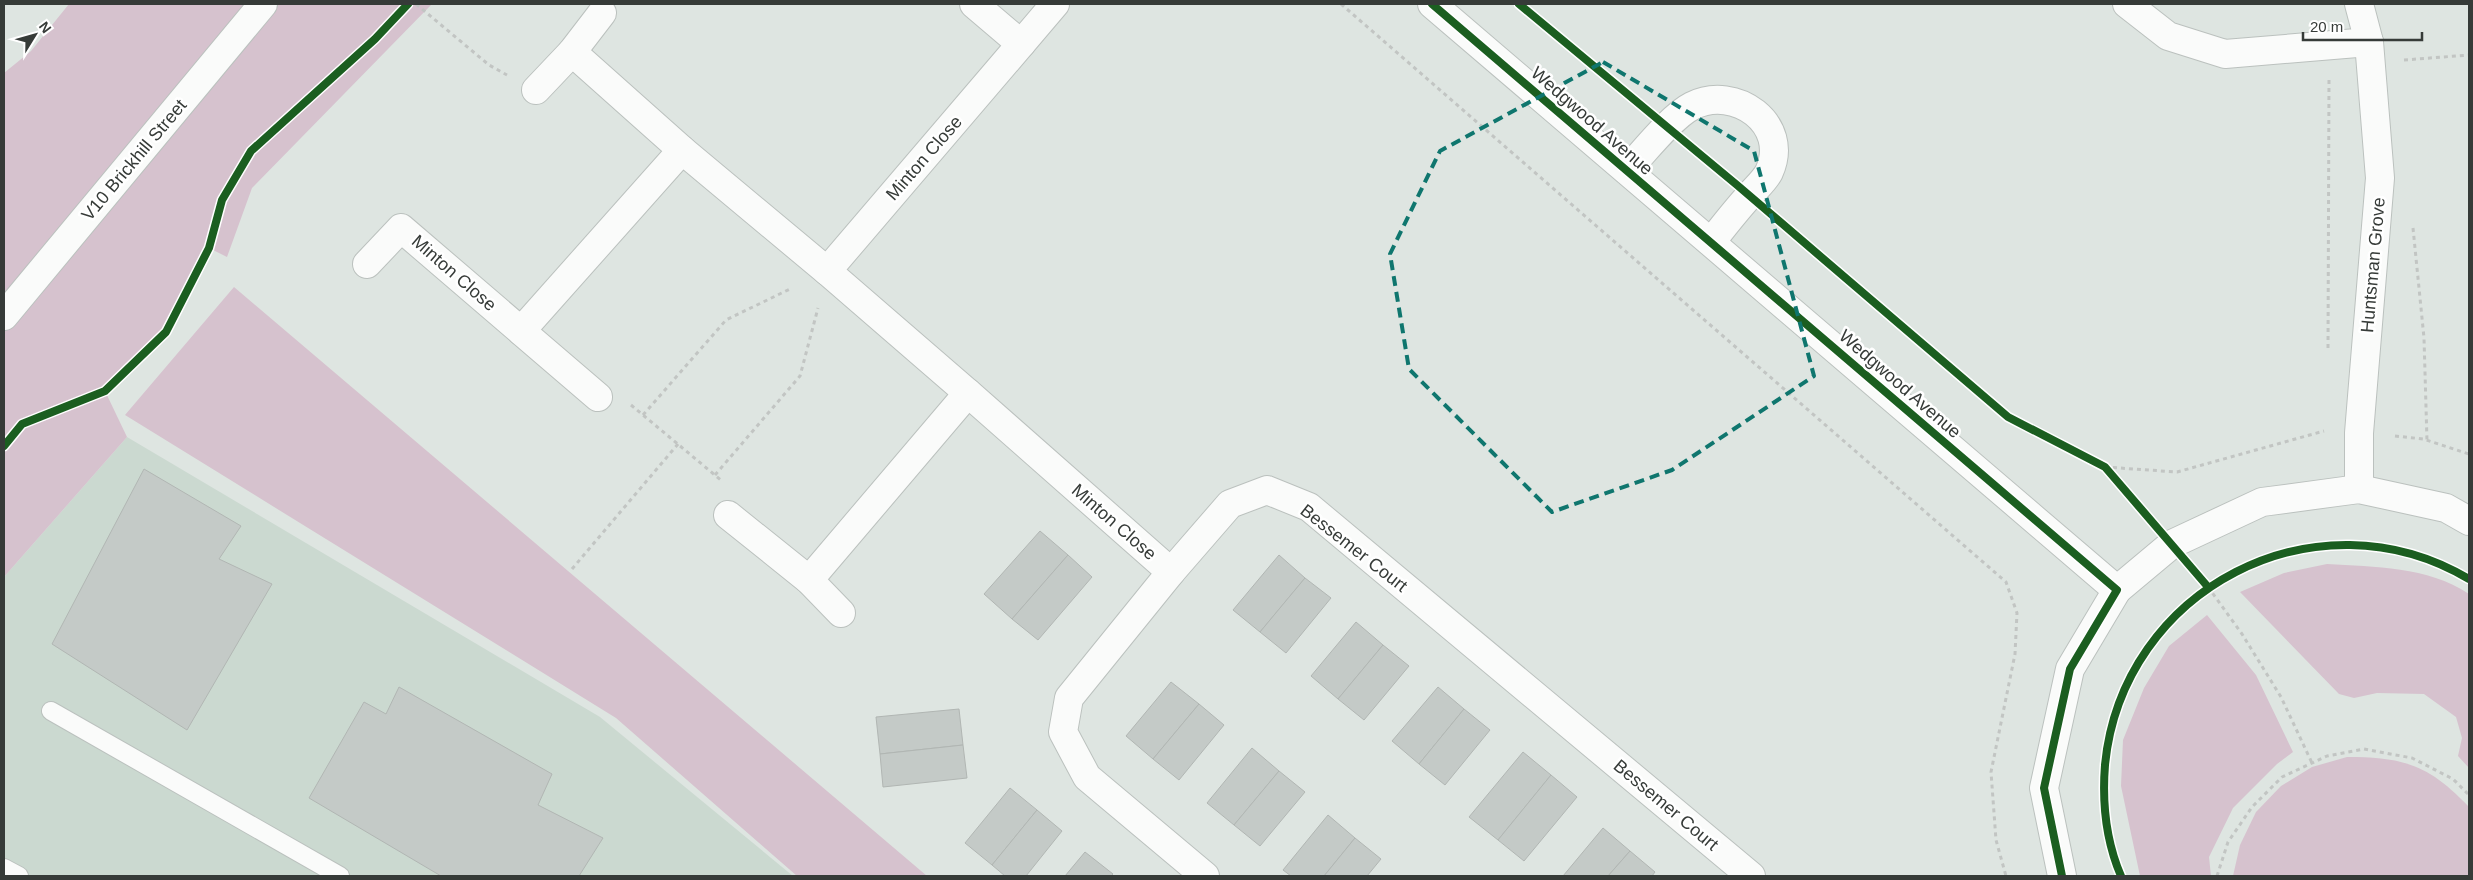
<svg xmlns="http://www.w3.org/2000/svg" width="2473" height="880" font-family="Helvetica,sans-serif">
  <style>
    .built { fill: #cbd9d0 }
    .green { fill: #d6c2ce }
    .building { fill: #c4cac7; stroke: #b1b6b3 }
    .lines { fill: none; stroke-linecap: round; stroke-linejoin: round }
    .service-casing { stroke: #bbc1be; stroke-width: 20 }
    .minor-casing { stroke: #bbc1be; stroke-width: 30 }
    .tertiary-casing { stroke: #bbc1be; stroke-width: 30 }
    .path { stroke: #c2c5c3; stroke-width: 3; stroke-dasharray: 4 4; stroke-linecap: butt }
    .service { stroke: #fafbfa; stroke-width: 18 }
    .minor { stroke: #fafbfa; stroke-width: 28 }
    .tertiary { stroke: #fafbfa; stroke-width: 28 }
    .cycleway-casing { stroke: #fff; stroke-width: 11 }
    .cycleway { stroke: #1b5e20; stroke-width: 8 }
    .marked { fill: none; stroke: #0f766e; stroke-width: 4; stroke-dasharray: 10 6; stroke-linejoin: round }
    .labels { text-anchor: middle; stroke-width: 5; stroke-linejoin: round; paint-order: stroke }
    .street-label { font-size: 18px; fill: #363b38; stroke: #fff }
  </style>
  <rect width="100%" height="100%" fill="#dee5e1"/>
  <polygon class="built" points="127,437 600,717 793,876 4,876 4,577"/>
  <g class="green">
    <polygon points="69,4 432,4 252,188 227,257 209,248 166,332 105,391 127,437 4,577 4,73 31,51"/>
    <polygon points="234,287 927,876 797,876 616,718 125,415"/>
    <path d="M 2327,564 C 2375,567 2427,566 2469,594 L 2469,768 L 2458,756 L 2462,738 L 2456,717 L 2424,694 L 2377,693 L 2354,698 L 2339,694 L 2240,592 L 2284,573 Z"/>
    <polygon points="2207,615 2256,675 2293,752 2277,764 2233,808 2209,857 2211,876 2140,876 2121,786 2123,740 2144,688 2169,646"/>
    <path d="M 2347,757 C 2404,757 2429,765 2469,807 L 2469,876 L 2233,876 L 2240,845 L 2256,812 L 2281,786 L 2312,767 Z"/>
  </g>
  <g class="building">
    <polygon points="144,469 241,526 219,559 272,584 187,730 52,644"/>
    <polygon points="1040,531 1068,555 1012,619 984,594"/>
    <polygon points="1068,555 1092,577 1038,640 1012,619"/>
    <polygon points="1279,555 1305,578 1260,632 1233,610"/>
    <polygon points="1305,578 1331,598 1286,653 1260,632"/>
    <polygon points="1356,622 1383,645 1338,699 1311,676"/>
    <polygon points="1383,645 1409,666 1364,720 1338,699"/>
    <polygon points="1171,682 1199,704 1153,759 1126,736"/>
    <polygon points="399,687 552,774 538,805 603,838 579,876 441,876 309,798 364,702 386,714"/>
    <polygon points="1438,687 1464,709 1419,764 1392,741"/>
    <polygon points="1199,704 1224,725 1179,780 1153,759"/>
    <polygon points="959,709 963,745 880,754 876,717"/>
    <polygon points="1464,709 1490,730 1445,785 1419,764"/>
    <polygon points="963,745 967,778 883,787 880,754"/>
    <polygon points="1252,748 1279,771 1234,825 1207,803"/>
    <polygon points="1523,752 1551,775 1498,840 1469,817"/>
    <polygon points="1279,771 1305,792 1260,846 1234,825"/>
    <polygon points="1551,775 1577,797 1524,861 1498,840"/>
    <polygon points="1010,788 1037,810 992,865 965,843"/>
    <polygon points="1037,810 1062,831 1026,876 1005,876 992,865"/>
    <polygon points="1328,815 1355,838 1324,876 1291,876 1283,870"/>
    <polygon points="1603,828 1630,851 1608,876 1563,876"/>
    <polygon points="1355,838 1381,859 1367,876 1324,876"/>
    <polygon points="1630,851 1655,872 1652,876 1608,876"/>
    <polygon points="1085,852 1113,874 1111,876 1065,876"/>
  </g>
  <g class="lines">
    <defs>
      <g id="service">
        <polyline points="51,711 340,876"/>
        <polyline points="4,868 19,876"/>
      </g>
      <g id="minor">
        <polyline points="1432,4 2117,590 2070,669 2044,788 2062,876"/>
        <polyline points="2127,4 2168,36 2225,54 2369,42 2359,4"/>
        <polyline points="1021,44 1055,4"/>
        <polyline points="572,52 682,150"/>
        <polyline points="536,90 572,52 602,13"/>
        <path d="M 1627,170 C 1643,153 1672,116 1692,106 C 1735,84 1791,124 1769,172 C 1765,180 1756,188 1750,195 C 1736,210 1724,226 1711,242"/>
        <polyline points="367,264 401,228 521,331 682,150 827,271 1021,44 974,4"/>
        <polyline points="521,331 598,397"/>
        <polyline points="968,393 1171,572"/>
        <polyline points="2359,489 2359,433 2380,178 2369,42"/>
        <polyline points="728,515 809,580 841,613"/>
        <polyline points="809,580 968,393 827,271"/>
        <polyline points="2117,590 2172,544 2262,502 2359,489 2446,508 2469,521"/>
        <polyline points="1205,876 1087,777 1063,732 1069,698 1171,572 1230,504 1267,490 1309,507 1751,876"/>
      </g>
      <polyline id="tertiary" points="4,316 263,4"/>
    </defs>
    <use href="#service" class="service-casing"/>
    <use href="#minor" class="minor-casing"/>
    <use href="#tertiary" class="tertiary-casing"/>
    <g class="path">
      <polyline points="416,4 489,65 507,75"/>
      <polyline points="1341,4 2006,582 2017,613 2015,654 1991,772 1996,840 2006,876"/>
      <polyline points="2404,60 2469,55"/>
      <polyline points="2413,228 2424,338 2427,441"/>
      <polyline points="2328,348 2329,79"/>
      <polyline points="631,405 722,481"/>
      <polyline points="643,415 726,320 792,288"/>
      <polyline points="2395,436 2423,439 2469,454"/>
      <polyline points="2105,467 2177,472 2324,431"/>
      <polyline points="715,475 800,376 818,308"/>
      <polyline points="572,569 678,444"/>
      <polyline points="2208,587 2242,634 2281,697 2312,763"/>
      <polyline points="2217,876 2228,842 2252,807 2282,777 2327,756 2364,749 2412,758 2453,779 2469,795"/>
    </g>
    <use href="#service" class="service"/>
    <use href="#minor" class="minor"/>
    <use href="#tertiary" class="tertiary"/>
    <defs>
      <g id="cycleway">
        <polyline points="1432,4 2117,590 2070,669 2044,788 2062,876"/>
        <polyline points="1519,4 1737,185 2008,417 2105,467 2208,587"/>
        <polyline points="4,446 22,424 105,391 166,332 209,248 222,200 251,151 375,39 408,4"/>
        <path d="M 2121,876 C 2106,841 2102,803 2105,765 C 2122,589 2316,488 2469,579"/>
      </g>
    </defs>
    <use href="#cycleway" class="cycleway-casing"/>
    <use href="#cycleway" class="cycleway"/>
  </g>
  <path class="marked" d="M 1603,62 L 1754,151 L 1814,376 L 1672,470 L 1552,512 L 1409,369 L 1390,254 L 1440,151 Z"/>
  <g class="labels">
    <g class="street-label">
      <text transform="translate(1592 121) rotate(41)" y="6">Wedgwood Avenue</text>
      <text transform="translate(924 158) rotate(-49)" y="6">Minton Close</text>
      <text transform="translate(134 160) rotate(-50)" y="6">V10 Brickhill Street</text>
      <text transform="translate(2373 265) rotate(-85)" y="6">Huntsman Grove</text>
      <text transform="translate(454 273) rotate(41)" y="6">Minton Close</text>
      <text transform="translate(1900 384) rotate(41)" y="6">Wedgwood Avenue</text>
      <text transform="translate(1114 522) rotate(41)" y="6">Minton Close</text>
      <text transform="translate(1354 548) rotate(38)" y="6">Bessemer Court</text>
      <text transform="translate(1666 805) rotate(40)" y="6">Bessemer Court</text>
    </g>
  </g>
  <rect width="2473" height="880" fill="none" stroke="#363b38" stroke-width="10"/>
  <g transform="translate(35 35) rotate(53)" stroke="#ffffff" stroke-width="4" paint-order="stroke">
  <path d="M0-4L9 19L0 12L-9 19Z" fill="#363b38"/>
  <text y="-8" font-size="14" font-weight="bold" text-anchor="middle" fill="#363b38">N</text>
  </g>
  <path d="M2303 32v8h119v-8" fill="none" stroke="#363b38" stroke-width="2.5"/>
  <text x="2310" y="32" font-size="15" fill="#363b38" stroke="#ffffff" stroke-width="4" paint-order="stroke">20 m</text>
</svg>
